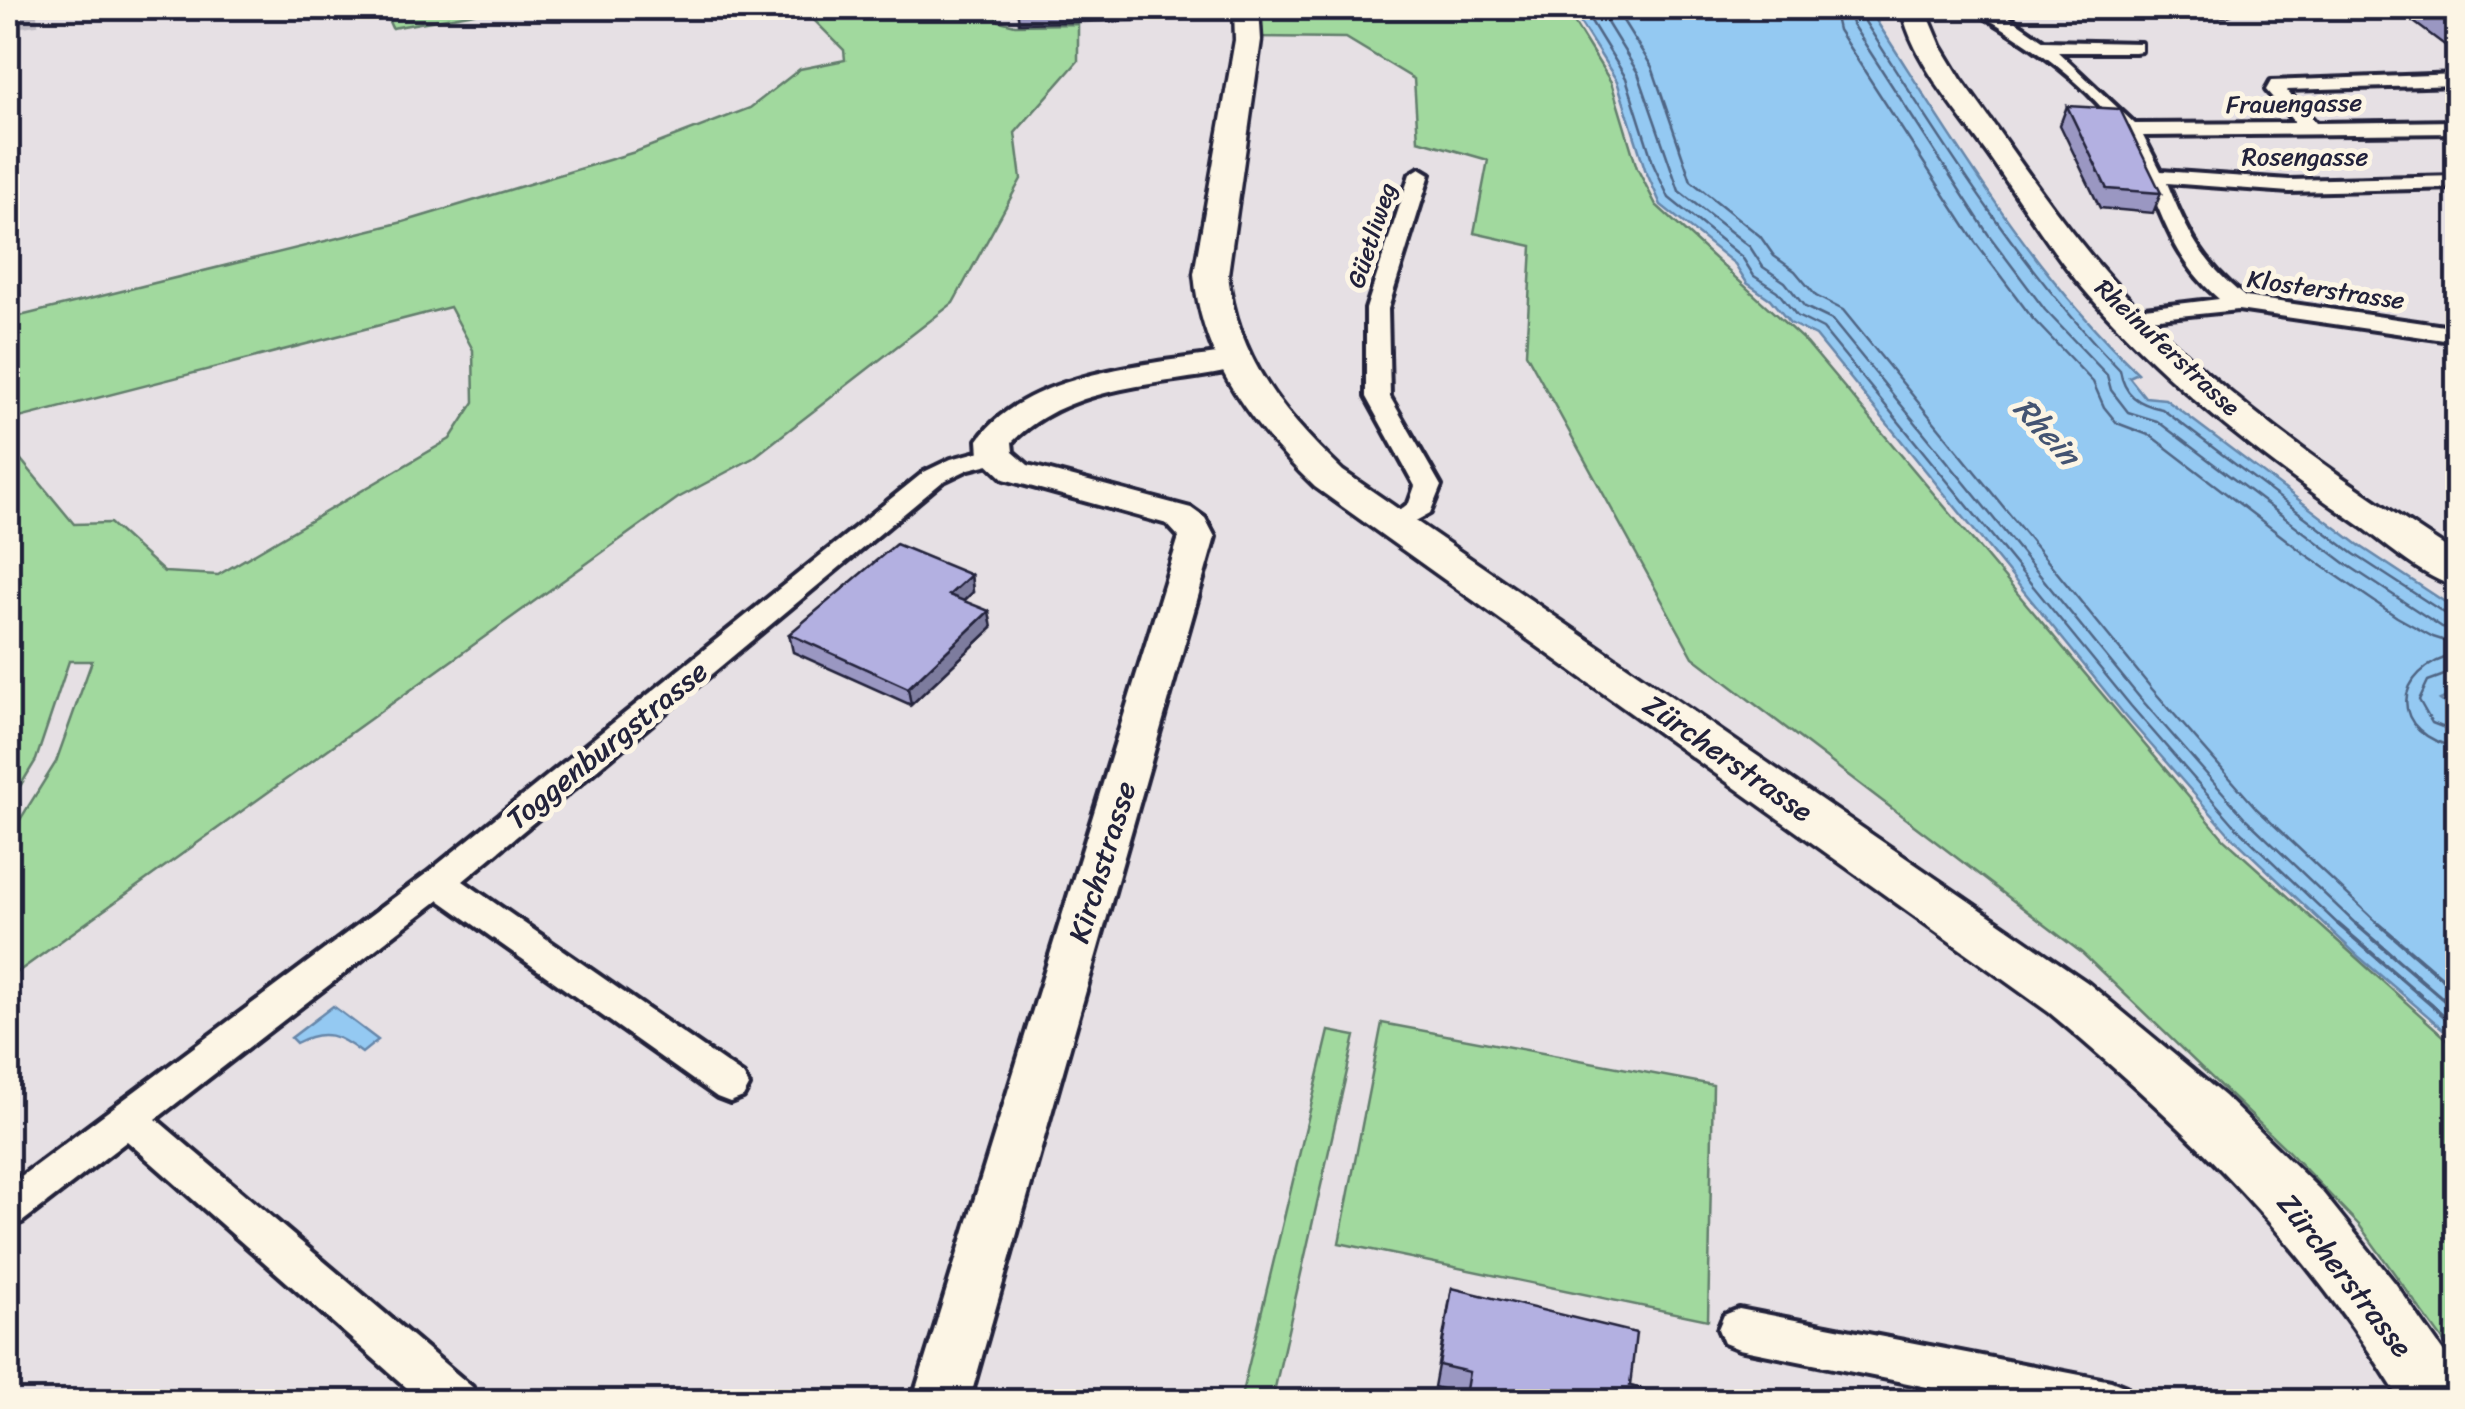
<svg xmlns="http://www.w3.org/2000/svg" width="2465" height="1409" font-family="Sriracha,sans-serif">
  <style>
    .green { fill: #a1d99e; stroke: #627e6c; stroke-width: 2.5 }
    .water { fill: #94c9f2; stroke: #6686a9; stroke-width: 2.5 }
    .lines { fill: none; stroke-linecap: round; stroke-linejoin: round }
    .shore-far1 { stroke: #506584; stroke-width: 2.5 }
    .shore { stroke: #506584; stroke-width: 4 }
    .highway-tunnel { stroke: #bfbac2; stroke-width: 34; stroke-dasharray: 34 16; stroke-linecap: butt }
    .street-casing { stroke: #22223b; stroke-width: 8 }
    .secondary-casing { stroke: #22223b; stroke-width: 8 }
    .primary-casing { stroke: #22223b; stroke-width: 7 }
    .street { fill: #fcf5e5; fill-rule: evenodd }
    .secondary { fill: #fcf5e5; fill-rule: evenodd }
    .primary { fill: #fcf5e5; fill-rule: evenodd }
    .wall { fill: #9a97c2; stroke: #22223b; stroke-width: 2.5 }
    .shaded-wall { fill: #7d7b9e; stroke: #22223b; stroke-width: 2.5 }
    .building { fill: #b3b0e1; stroke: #22223b; stroke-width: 2.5 }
    .labels { text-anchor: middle; stroke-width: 10; stroke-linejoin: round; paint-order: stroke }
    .far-street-label { font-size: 25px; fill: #22223b; stroke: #fcf5e5 }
    .street-label { font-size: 30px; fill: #22223b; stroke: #fcf5e5 }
    .water-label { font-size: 32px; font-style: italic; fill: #445472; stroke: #fcf5e5 }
  </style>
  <rect width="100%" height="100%" fill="#e6e0e4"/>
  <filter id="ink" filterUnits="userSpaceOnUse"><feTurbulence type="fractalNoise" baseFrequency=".01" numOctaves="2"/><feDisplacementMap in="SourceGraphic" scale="20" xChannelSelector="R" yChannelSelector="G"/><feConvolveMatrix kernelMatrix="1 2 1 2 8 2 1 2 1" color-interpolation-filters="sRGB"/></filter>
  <g filter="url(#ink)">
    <g class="green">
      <polygon points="383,8 502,8 392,28"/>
      <polygon points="761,8 991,8 999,21 1015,25 1078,24 1078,61 1015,133 1021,179 953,303 753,458 678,498 8,979 8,839 56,762 92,661 69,661 36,760 8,806 8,444 74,524 110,523 164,572 218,575 450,439 474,402 473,350 450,307 8,421 8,319 403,222 635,152 750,108 800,69 845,60 844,50 811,17 766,23"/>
      <polygon points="1247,8 1565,8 1611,82 1637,168 1656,205 1807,343 2224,839 2457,1048 2457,1360 2360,1226 2284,1147 2082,953 1693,657 1526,353 1532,246 1474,233 1488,160 1418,140 1414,79 1346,38 1249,37"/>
      <polygon points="1382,1023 1713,1085 1708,1320 1339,1243"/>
      <polygon points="1329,1031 1355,1036 1272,1401 1240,1401"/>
    </g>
    <g class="water">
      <path d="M 1571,8 L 1868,8 C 1951,135 2027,267 2138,373 L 2129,377 L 2145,397 L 2165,399 L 2360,546 L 2457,610 L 2457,691 L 2445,692 L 2449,696 L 2440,700 L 2457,713 L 2457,1041 L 2358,956 L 2230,835 L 2123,713 L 1816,336 L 1790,323 L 1770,299 L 1747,283 L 1735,264 L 1661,205 L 1645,169 L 1617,81 Z"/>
      <path d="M 333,1006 L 378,1040 L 362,1053 C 339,1035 324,1028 296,1043 L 291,1038 Z"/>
    </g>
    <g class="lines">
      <g class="shore-far1">
        <polyline points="1583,8 1626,78 1654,166 1669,198 1742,257 1754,276 1777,291 1797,316 1823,329 2131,706 2237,828 2341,927"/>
        <polyline points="1598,8 1638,73 1679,191 1750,247 1763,267 1785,282 1805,307 1832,320 2140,698 2246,819 2359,927"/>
        <polyline points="1615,8 1652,67 1691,181 1760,236 1774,256 1795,271 1816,296 1843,310 2152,689 2257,809 2382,927"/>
        <polyline points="1833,8 1838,30 1975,242 2033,319 2093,382 2104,407 2117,423 2151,436 2305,554 2397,617 2433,637 2458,645"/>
        <polyline points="1848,8 1852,24 1988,234 2045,310 2107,375 2111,390 2128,412 2157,421 2346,564 2442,627 2458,630"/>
        <path d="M 1861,8 L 1862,17 C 1941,141 2017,264 2120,370 C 2124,395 2138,404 2162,409 L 2354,554 L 2449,616 L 2458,617"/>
        <path d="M 2458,654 C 2390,669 2388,734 2458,748"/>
        <polyline points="2458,670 2428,681 2419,700 2432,723 2458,733"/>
      </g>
      <g class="shore">
        <polyline points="2338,924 2458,1028"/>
        <polyline points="2356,924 2458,1012"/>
        <polyline points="2379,924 2458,992"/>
      </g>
      <polyline class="highway-tunnel" points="8,12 36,8"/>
      <defs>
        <g id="street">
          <path d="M 1979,8 L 1996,8 L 2044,41 L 2141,43 L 2141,51 L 2135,52 L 2058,52 L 2135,124 L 2295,123 L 2266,90 L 2271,81 L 2458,74 L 2458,85 L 2286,90 L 2316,123 L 2458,121 L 2458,133 L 2143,136 L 2161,171 L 2289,180 L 2458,176 L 2458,188 L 2289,192 L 2167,183 C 2188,234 2202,262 2245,297 L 2458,328 L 2458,342 L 2238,310 L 2120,322 L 2117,317 L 2120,312 L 2128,310 L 2219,299 C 2164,252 2161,198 2127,142 C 2097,90 2034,46 1983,16 Z"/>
          <path d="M 2204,8 L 2236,8 C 2229,16 2211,16 2204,8 Z"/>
          <polygon points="2259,8 2458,8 2458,14 2268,13"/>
          <polygon points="1420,168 1430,174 1388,309 1390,397 1441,486 1430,513 1394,533 1381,525 1409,503 1415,486 1366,397 1366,309 1410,174"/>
          <polygon points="996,447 1005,450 1009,455 1005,460 969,469 942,482 463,881 743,1075 749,1086 743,1097 730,1102 717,1097 439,900 156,1119 472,1387 478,1402 423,1402 127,1141 22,1222 8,1227 8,1186 427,873 924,472 951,459"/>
          <polygon points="1739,1309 2111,1381 2126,1387 2132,1402 2002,1402 1739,1349 1724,1343 1718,1329 1724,1315"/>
        </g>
        <path id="secondary" d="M 1232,352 L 1243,354 L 1248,361 L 1243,368 C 1165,387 1073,381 1012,442 L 1013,452 L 1028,465 L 1191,508 L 1205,518 L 1215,537 L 969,1402 L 912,1402 L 1179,537 L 1167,524 L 1004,479 L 979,455 L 978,440 C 1026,371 1156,363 1232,352 Z"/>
        <g id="primary">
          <path d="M 1234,8 L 1259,8 L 1261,40 L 1228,274 C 1237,358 1283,414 1343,471 L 2088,983 L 2224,1096 L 2322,1192 L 2395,1283 L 2458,1373 L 2458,1402 L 2402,1402 C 2304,1243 2192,1132 2050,1013 L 1315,487 C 1253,427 1202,363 1194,274 L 1235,40 Z"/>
          <path d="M 1901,8 L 1925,8 L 1941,46 L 1961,79 C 2010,146 2057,219 2112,280 C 2211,390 2335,475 2458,555 L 2458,587 C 2423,578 2391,548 2362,527 C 2259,456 2156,377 2076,280 C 2044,240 2018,197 1989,156 C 1956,109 1914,64 1901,8 Z"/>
        </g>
      </defs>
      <use href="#street" class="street-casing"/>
      <use href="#secondary" class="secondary-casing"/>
      <use href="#primary" class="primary-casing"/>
      <use href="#street" class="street"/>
      <use href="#secondary" class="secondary"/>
      <use href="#primary" class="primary"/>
    </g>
    <g class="wall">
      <polygon points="1017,8 1134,8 1134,21 1019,23"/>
      <polygon points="2412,8 2458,8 2458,55 2407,17"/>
      <polygon points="2067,106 2161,193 2153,213 2100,208 2060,125"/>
      <polygon points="971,575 973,592 964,601 992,628 911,705 793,652 789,634"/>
      <polygon points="2458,684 2458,698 2451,693"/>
      <polygon points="1452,1288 1630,1386 1693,1402 1463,1402 1464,1395 1434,1387"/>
    </g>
    <g class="shaded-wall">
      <polygon points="971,575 973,592 952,612 949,595"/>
      <polygon points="989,611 992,628 911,705 908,688"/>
    </g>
    <g class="building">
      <polygon points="2443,8 2458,8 2458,18"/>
      <polygon points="2067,106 2120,109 2161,193 2107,189"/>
      <polygon points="896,544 971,575 949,595 989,611 908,688 789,634"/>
      <polygon points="1452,1288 1636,1333 1630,1386 1693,1402 1464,1402 1469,1372 1439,1365"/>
    </g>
  </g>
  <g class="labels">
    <g class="far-street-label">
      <text transform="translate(2294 103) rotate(-1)" y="9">Frauengasse</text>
      <text x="2305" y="165">Rosengasse</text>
      <text transform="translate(1371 235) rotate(-72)" y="9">Güetliweg</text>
      <text transform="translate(2326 289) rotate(8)" y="9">Klosterstrasse</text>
      <text transform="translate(2168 347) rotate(43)" y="9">Rheinuferstrasse</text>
    </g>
    <g class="street-label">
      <text transform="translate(607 745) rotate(-39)" y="10">Toggenburgstrasse</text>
      <text transform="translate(1728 758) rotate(35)" y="10">Zürcherstrasse</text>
      <text transform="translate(1102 862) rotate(-73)" y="10">Kirchstrasse</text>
      <text transform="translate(2345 1275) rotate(52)" y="10">Zürcherstrasse</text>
    </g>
    <g class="water-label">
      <text transform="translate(2047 431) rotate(47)" y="11">Rhein</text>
    </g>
  </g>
  <rect width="2465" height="1409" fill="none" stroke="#fcf5e5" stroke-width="40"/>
  <rect x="20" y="20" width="2425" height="1369" fill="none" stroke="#22223b" stroke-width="4" filter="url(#ink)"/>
</svg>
